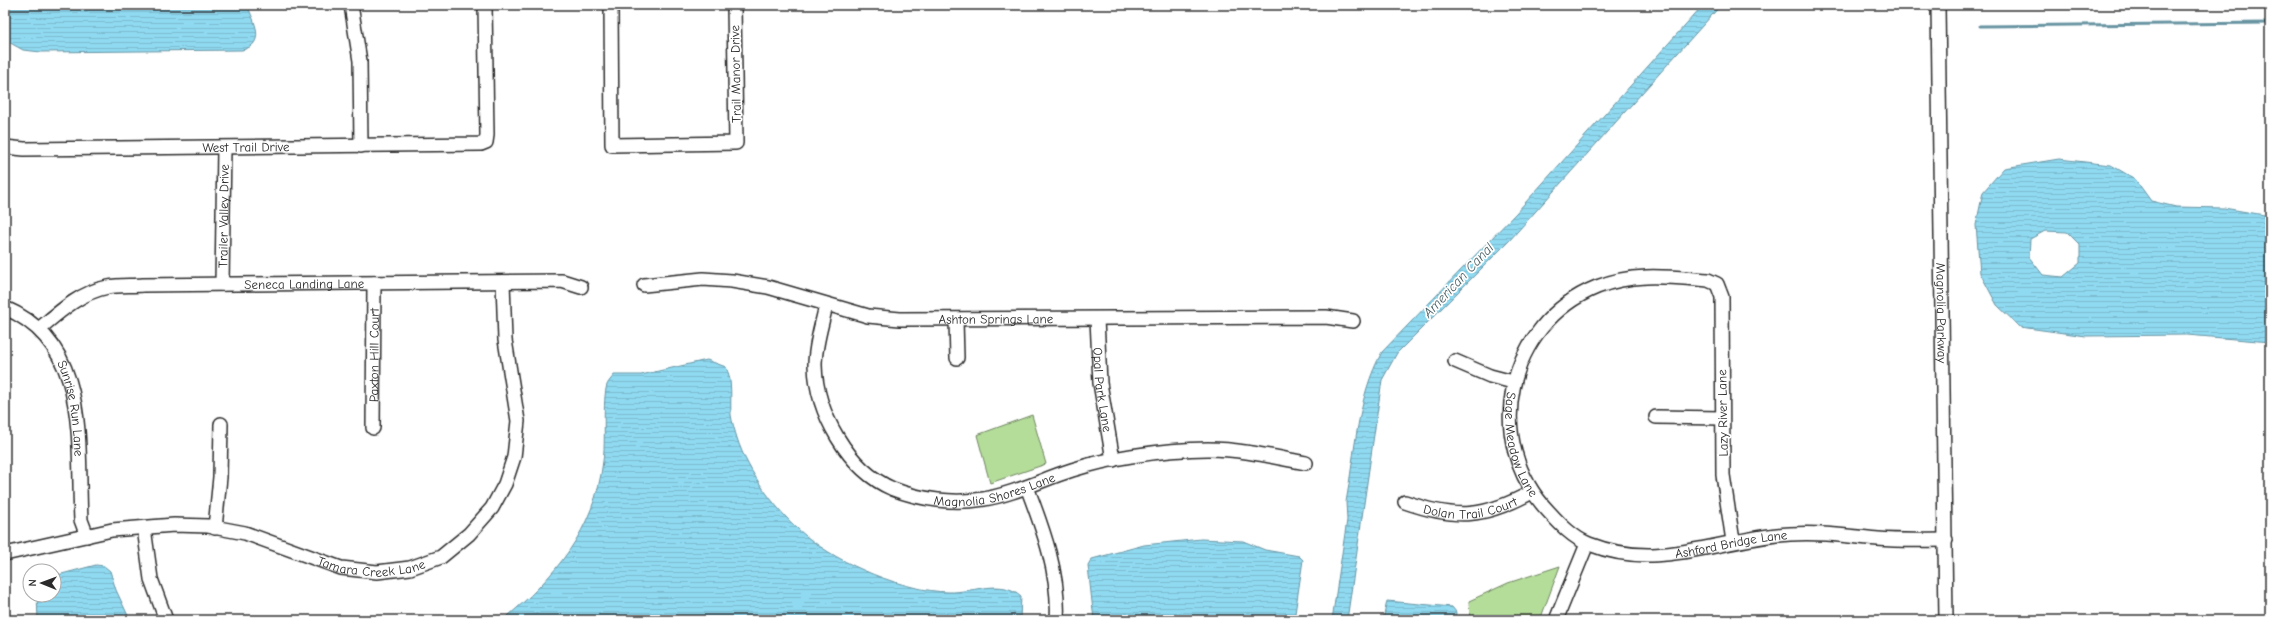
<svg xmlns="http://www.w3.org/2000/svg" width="2275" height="625" font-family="'Comic Neue',sans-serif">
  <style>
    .green { fill: #b4dd9a; stroke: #708462 }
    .water { fill: url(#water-rules); stroke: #6894a2; fill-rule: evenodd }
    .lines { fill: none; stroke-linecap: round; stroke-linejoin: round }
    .stream { stroke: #6894a2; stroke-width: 3 }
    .minor-casing { stroke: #2b2b2b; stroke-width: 16 }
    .minor { stroke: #fff; stroke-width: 13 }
    .labels { text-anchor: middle; stroke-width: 3.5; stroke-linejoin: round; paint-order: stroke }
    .street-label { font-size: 13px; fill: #2b2b2b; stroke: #fff }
    .water-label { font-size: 14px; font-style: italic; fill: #496066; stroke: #fff }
  </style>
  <defs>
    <pattern id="water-rules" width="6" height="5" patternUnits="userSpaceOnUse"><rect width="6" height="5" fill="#90daf1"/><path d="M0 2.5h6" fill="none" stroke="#7cbbcf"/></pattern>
  </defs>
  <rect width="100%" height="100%" fill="#fff"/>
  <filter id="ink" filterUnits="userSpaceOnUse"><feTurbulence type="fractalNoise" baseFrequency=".025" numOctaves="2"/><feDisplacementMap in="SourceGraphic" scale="8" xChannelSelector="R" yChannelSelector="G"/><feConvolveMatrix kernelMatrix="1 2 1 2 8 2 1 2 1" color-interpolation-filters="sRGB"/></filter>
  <g filter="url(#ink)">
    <g class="green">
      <polygon points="1032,415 1046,464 990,483 977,435"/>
      <polygon points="1560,566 1540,620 1470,620 1469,601 1508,583"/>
    </g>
    <g class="water">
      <path d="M 5,5 L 247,5 C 254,21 267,44 242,50 L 41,52 L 23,50 L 5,40 Z"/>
      <path d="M 1703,5 L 1721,5 L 1509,241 L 1397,353 L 1382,380 L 1347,620 L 1332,620 L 1347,520 L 1346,502 C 1355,453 1357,397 1382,352 L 1516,213 Z"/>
      <path d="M 2059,159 L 2111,165 L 2135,179 L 2151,201 L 2176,207 L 2224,208 L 2270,216 L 2270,342 L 2187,335 L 2086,336 L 2020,327 L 1997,305 L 1980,273 L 1976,225 L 1983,192 L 2004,168 ZM 2045,231 L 2067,232 L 2080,245 L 2080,263 L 2063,277 L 2043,275 L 2029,257 L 2030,239 Z"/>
      <path d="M 707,360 L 726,367 C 733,381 730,399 731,415 C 732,422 735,431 737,438 C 748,473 778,513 806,536 C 841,565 904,591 948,592 C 972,593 1002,578 1021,596 L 1020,620 L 503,620 C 554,578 595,530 603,461 C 606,442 602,400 607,385 C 608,382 612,378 614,375 L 641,375 Z"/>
      <polygon points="1201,539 1243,541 1265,550 1299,556 1303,560 1294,620 1094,620 1088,566 1092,559 1144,545"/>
      <polygon points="96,565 104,566 110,571 116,590 130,620 38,620 37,595 54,595 54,576"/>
      <polygon points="1387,601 1452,607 1456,612 1455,620 1383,620"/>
    </g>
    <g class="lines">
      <polyline class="stream" points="1980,26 2270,23"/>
      <defs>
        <g id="minor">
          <polyline points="351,5 360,61 361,146"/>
          <polyline points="611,5 612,145 736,143 734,5"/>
          <path id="s1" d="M 1938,5 L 1946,620"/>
          <path id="s2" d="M 5,147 L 24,149 L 481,144 L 486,142 L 487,135 L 485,5"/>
          <path id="s3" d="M 222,284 L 224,148"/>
          <path id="s4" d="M 644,285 L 703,279 L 732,281 L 768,287 L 868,316 L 900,319 L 1326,317 L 1353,321"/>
          <path id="s5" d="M 826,305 C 822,325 815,344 815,365 C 816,412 848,470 893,489 C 921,500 954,504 984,499 C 1015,494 1043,479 1072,470 C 1091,464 1112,459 1131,456 C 1156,452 1183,449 1208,449 C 1241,449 1274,457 1306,463"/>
          <path id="s6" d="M 5,308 C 91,344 77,444 81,520 L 87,536"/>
          <path id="s7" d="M 1097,319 L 1100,383 L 1113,460"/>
          <polyline points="956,320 957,358"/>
          <path id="s8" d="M 39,329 C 59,312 81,292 108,287 C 119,285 131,286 143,285 L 562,281 L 581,287"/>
          <polyline points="1455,361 1490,376 1513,382"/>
          <polyline points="1656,417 1722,418"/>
          <path id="s9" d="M 373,428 L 374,283"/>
          <path d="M 1027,487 C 1043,529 1060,575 1057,620"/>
          <path id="s10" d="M 1405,502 C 1457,520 1484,518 1532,492"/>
          <polyline points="144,528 151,579 166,620"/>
          <polyline points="215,528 220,477 221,424"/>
          <path id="s11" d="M 1733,541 L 1723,475 L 1722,297 L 1717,284 L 1708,280 C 1670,277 1633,272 1597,287 C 1506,324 1481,441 1549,512 C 1560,524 1573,538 1589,544 C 1660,572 1719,538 1790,534 C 1820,532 1848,536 1878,539 C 1900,541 1923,540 1946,540"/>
          <path id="s12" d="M 5,554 L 112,530 L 174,525 L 208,526 L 245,533 L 341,568 L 377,572 L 410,568 L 441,557 L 469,534 L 492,508 L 505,484 L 514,457 L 518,421 L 505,340 L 503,282"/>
          <polyline points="1556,620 1587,544"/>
        </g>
      </defs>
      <use href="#minor" class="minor-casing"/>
      <use href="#minor" class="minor"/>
    </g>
  </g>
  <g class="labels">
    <g class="street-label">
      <text transform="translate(735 74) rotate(-91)" y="5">Trail Manor Drive</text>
      <text dy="5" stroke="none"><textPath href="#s2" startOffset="241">West Trail Drive</textPath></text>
      <text dy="5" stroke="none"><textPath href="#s3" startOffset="68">Trailer Valley Drive</textPath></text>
      <text dy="5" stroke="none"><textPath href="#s8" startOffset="278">Seneca Landing Lane</textPath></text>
      <text dy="5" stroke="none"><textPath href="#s1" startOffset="308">Magnolia Parkway</textPath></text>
      <text dy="5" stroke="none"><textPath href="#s4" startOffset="357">Ashton Springs Lane</textPath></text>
      <text dy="5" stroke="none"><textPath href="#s9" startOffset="73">Paxton Hill Court</textPath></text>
      <text dy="5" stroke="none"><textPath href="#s7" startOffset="71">Opal Park Lane</textPath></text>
      <text dy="5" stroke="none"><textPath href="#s6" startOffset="128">Sunrise Run Lane</textPath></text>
      <text transform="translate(1722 413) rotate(-91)" y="5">Lazy River Lane</text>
      <text dy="5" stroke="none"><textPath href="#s11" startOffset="576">Sage Meadow Lane</textPath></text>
      <text dy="5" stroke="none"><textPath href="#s5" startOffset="319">Magnolia Shores Lane</textPath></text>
      <text dy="5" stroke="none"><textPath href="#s10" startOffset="67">Dolan Trail Court</textPath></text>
      <text dy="5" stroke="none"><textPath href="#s11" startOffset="848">Ashford Bridge Lane</textPath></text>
      <text dy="5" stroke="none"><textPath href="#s12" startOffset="376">Tamara Creek Lane</textPath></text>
    </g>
    <g class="water-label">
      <text transform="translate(1458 280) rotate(-47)" y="5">American Canal</text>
    </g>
  </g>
  <rect width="2275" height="625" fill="none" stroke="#fff" stroke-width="20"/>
  <rect x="10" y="10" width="2255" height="605" fill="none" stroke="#2b2b2b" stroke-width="1.5" filter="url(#ink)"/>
  <g transform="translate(42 583) rotate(271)"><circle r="19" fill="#ffffff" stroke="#aaaaaa"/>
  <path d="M0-3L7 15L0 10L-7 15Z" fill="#2b2b2b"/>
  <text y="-6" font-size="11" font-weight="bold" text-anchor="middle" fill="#2b2b2b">N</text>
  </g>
</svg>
